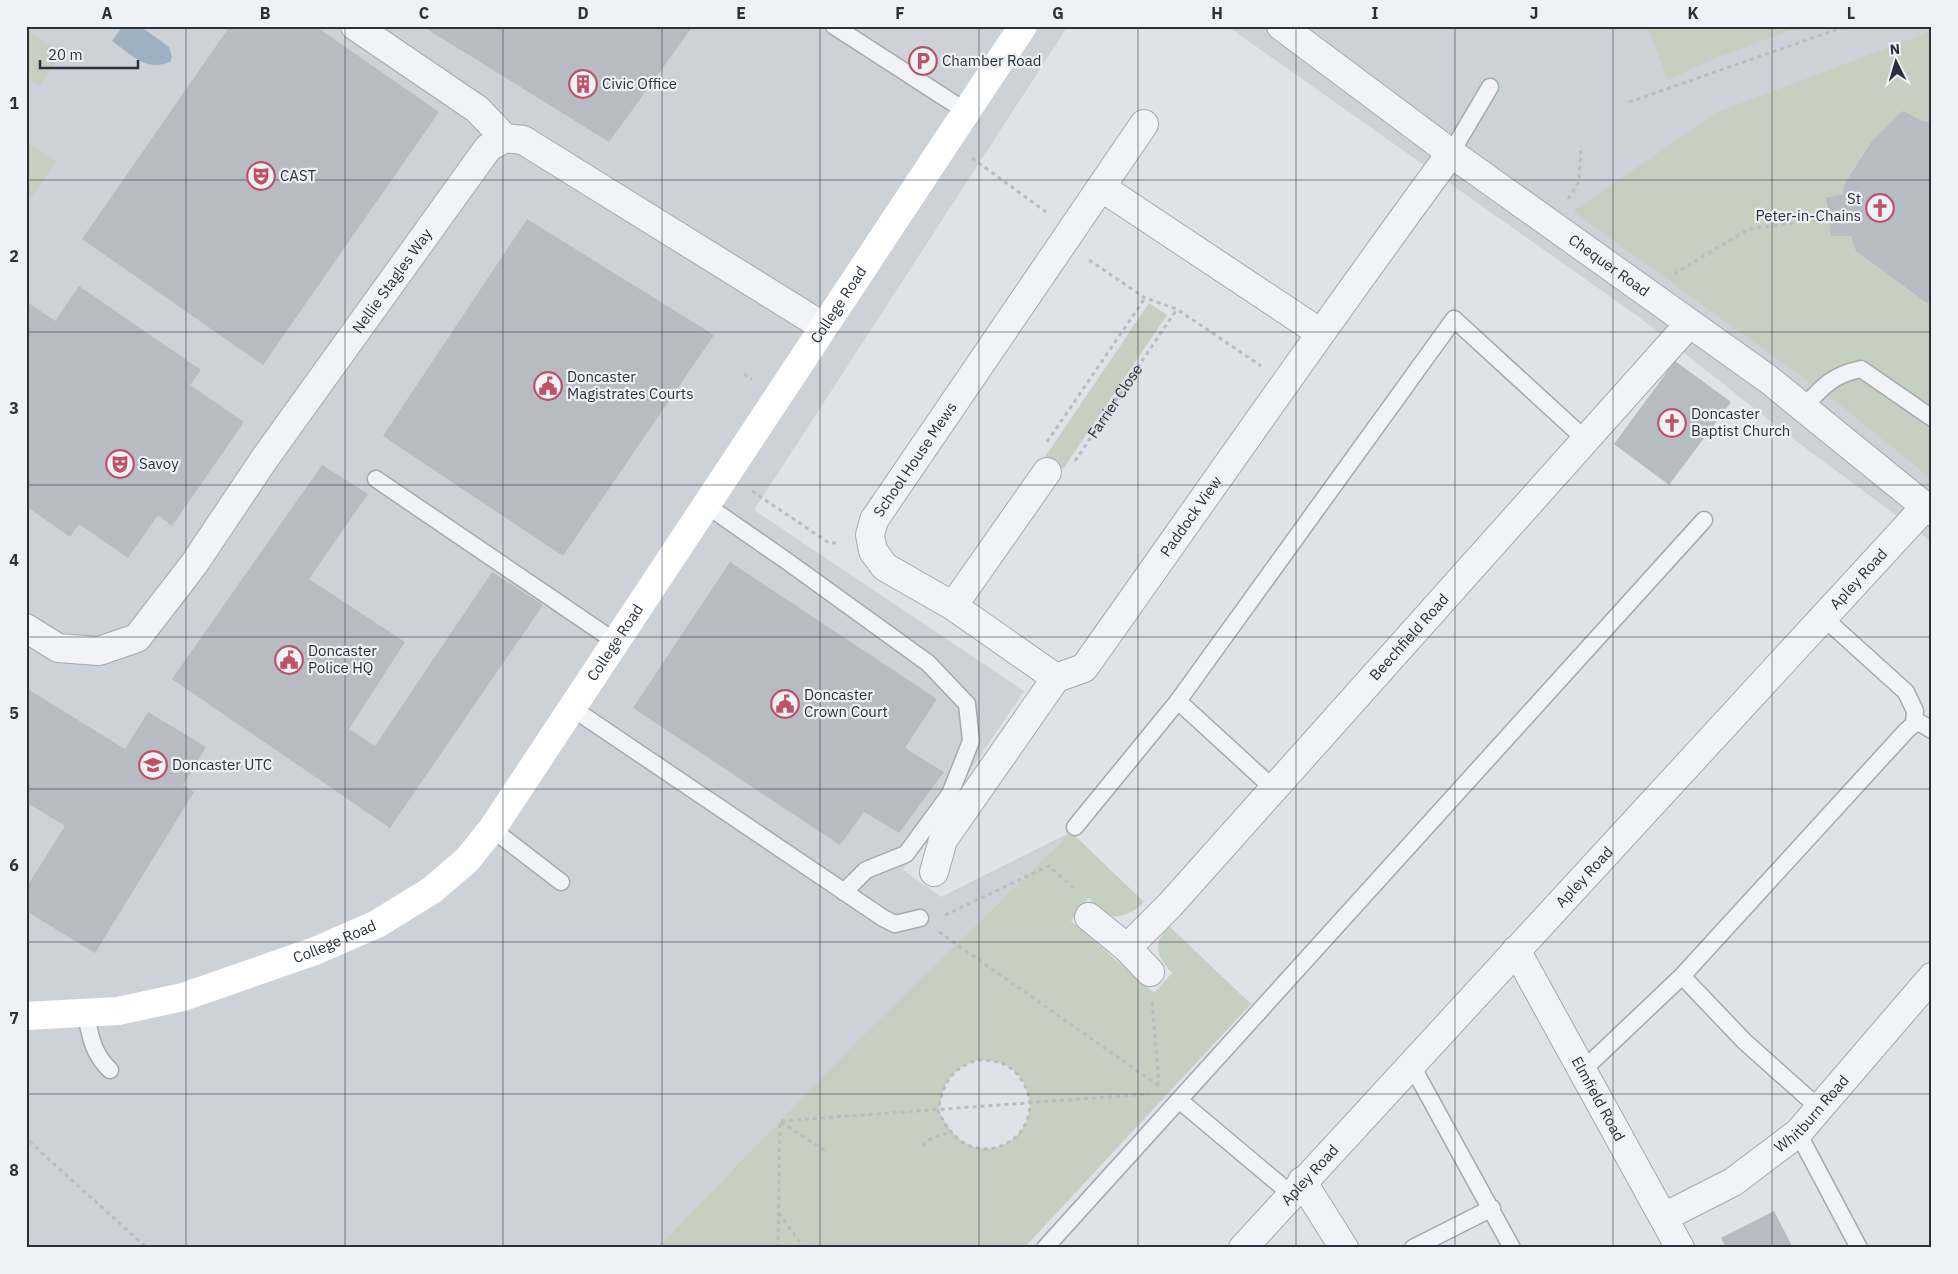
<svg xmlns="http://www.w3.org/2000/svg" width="1958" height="1274" font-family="'IBM Plex Sans',sans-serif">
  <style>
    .built { fill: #cdd2d8 }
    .green { fill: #c5d0c1; fill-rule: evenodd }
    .water { fill: #9eb1c3 }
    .building { fill: #b7bcc3 }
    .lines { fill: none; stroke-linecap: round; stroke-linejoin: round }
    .lane-casing { stroke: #a5a9b0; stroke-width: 19 }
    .street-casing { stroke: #a5a9b0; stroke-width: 30 }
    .path { stroke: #b9bdc2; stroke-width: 3; stroke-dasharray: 4 4; stroke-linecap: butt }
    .lane { stroke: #f1f3f6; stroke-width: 16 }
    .street { stroke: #f1f3f6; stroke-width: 28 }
    .secondary { stroke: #fff; stroke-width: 28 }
    .grid { fill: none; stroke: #2a313c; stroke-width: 1; stroke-opacity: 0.55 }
    .labels { text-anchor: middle; stroke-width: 4.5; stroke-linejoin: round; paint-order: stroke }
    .poi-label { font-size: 15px; fill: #2a313c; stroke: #eef1f5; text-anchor: start }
    .street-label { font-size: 15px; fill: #2a313c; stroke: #eef1f5 }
    .neatline { fill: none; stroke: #2a313c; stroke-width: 2 }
    .grid-label { font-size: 16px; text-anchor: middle; font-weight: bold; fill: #2a313c }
  </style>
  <rect width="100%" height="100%" fill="#dfe2e7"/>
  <g class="built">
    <polygon points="26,26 1068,26 754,510 1024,691 903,870 941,897 1071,832 861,1037 657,1248 26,1248"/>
    <polygon points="1227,26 1932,26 1832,399 1932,480 1932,542 1788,435 1639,317"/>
  </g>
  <g class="green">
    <polygon points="1647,26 1802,26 1711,60 1668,80"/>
    <polygon points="28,30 62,54 40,86 26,76"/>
    <polygon points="1932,31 1932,480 1832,399 1573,211 1718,112"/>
    <polygon points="27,141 56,161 31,198 26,194"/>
    <polygon points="1149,303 1167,315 1063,469 1045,457"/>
    <path d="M 1071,832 L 1144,902 C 1134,912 1117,922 1103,913 C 1098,910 1093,902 1089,898 L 1071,921 L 1154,993 L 1172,973 C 1156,955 1152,945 1169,926 L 1251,1004 L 1024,1248 L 657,1248 L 861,1037 ZM 978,1060 C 998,1060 1012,1064 1023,1082 C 1054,1135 970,1186 939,1110 C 944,1082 950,1069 978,1060 Z"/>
  </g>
  <path class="water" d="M 123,26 L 140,26 L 169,47 L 172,57 L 170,62 C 146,72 132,55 112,41 Z"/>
  <g class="building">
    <polygon points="230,26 315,26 439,112 263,365 82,239"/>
    <polygon points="422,26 693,26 609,142"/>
    <polygon points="1903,111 1922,121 1932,122 1932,298 1927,303 1856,251 1851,236 1831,236 1829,218 1826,198 1843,194 1844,185 1872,141"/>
    <polygon points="527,219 714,335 563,556 383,436"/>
    <polygon points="79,286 201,370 190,385 244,422 172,526 158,515 128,558 79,524 70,537 26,506 26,301 55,321"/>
    <polygon points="1675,361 1731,402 1669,485 1614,444"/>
    <polygon points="322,465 368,494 309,579 405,642 349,729 375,746 492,572 543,605 390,828 172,679"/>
    <polygon points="730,562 937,699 905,748 944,772 899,833 864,812 840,845 633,708"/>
    <polygon points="26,688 125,749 148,712 206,747 183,785 194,792 95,953 26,911 26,888 65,826 26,802"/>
    <polygon points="1774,1211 1793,1248 1726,1248 1721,1238"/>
  </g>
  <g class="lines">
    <defs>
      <g id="lane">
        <polyline points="834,26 967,112"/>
        <polyline points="1451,153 1490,87"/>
        <path d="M 1803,408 C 1822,387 1832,375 1861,369 L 1932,418"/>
        <polyline points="376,479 616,642"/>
        <polyline points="706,505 784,559 928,663 967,704 971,741 950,794 906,854 866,870 844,892"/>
        <polyline points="1823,617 1906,692 1915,711 1914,724"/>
        <polyline points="1178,701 1274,789"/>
        <polyline points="572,708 883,918 895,924 920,918"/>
        <polyline points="1075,827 1178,701 1454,319 1586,440"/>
        <polyline points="492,829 561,882"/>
        <polyline points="1682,976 1744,1041 1819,1108"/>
        <path d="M 86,1014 C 90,1036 93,1054 110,1070"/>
        <polyline points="1411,1064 1512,1248"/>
        <polyline points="1583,1070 1682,976 1907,730 1914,724 1920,723 1932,730"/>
        <polyline points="1179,1100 1291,1194"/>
        <polyline points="1798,1133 1859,1248"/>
        <polyline points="1045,1248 1704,520"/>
        <polyline points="1413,1248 1492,1208"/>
      </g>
      <g id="street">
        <polyline points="355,26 477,109 505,138"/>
        <path id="s2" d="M 1281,26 L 1451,153 L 1768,379 L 1932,512"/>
        <polyline points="1101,187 1319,332"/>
        <polyline points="953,606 1047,472"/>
        <path id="s3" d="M 26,628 L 58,648 L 99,651 L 137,638 L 194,564 L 265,458 L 488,148 L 505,138 L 523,140 L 824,327"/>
        <path id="s4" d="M 1056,678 L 953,606 L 885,567 L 873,551 L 870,535 L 874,520 L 1144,124"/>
        <path id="s5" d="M 934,872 L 943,840 L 1056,678 L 1084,668 C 1206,496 1326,323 1451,153"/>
        <path id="s6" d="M 1089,917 L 1127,948 L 1170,905 L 1689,324"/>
        <polyline points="1127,948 1150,972"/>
        <path id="s7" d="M 1516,950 L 1680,1248"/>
        <polyline points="1302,1181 1344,1248"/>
        <path id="s8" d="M 1664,1217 L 1733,1182 L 1798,1133 L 1932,977"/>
        <path id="s9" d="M 1243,1248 L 1925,507"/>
      </g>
    </defs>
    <use href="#lane" class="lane-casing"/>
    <use href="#street" class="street-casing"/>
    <g class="path">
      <polyline points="1629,102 1847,26"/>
      <polyline points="972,158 1046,212"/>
      <polyline points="1568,199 1579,182 1581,146"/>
      <polyline points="1089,260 1145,298 1177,309 1261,366"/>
      <polyline points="1674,274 1749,229 1829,218"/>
      <polyline points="744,374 752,379"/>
      <polyline points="1047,442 1145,298"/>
      <path id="s1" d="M 1075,461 L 1177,309"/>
      <polyline points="752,491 829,543 840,543"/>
      <polyline points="945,915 1049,866 1076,890"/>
      <polyline points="939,932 1159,1086"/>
      <polyline points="1152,1002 1159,1083"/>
      <path d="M 978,1060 C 998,1060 1012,1064 1023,1082 C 1054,1135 970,1187 938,1110 C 944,1082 950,1069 978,1060 Z"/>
      <polyline points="781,1122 827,1152"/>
      <polyline points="26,1134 32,1144 147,1248"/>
      <polyline points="923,1146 933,1137 950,1133"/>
      <polyline points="779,1213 804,1248"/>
      <polyline points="778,1248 780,1121 1149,1094"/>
    </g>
    <use href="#lane" class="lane"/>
    <use href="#street" class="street"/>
    <path class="secondary" id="s10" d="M 26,1016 L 118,1011 L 183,997 L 315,951 L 377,924 L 432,890 L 467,860 L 492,829 L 1023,26"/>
  </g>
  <path class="grid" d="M 186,26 L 186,1248M 345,26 L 345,1248M 503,26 L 503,1248M 662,26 L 662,1248M 820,26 L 820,1248M 979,26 L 979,1248M 1138,26 L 1138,1248M 1296,26 L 1296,1248M 1455,26 L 1455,1248M 1613,26 L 1613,1248M 1772,26 L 1772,1248M 26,180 L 1932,180M 26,332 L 1932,332M 26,485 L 1932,485M 26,637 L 1932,637M 26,789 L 1932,789M 26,942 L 1932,942M 26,1094 L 1932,1094"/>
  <defs>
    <symbol id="parking-ring" viewBox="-11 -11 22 22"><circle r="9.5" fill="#eef1f5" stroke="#c05065" stroke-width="1.5"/><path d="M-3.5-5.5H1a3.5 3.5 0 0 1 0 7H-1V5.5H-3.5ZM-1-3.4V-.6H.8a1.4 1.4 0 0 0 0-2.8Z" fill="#c05065"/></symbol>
    <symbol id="building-ring" viewBox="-11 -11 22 22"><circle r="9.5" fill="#eef1f5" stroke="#c05065" stroke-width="1.5"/><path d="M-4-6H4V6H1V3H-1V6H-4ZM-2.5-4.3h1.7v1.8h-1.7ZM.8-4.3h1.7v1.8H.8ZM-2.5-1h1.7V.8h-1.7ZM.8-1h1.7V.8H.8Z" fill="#c05065"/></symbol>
    <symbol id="theatre-ring" viewBox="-11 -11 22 22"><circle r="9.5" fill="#eef1f5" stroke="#c05065" stroke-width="1.5"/><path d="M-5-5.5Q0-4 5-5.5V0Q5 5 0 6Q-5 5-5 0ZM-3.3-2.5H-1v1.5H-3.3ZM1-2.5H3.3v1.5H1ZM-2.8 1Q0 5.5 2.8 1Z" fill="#c05065"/></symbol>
    <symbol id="church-ring" viewBox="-11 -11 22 22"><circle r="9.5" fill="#eef1f5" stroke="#c05065" stroke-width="1.5"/><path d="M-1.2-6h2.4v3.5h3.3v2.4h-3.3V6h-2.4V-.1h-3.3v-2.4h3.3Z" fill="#c05065"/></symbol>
    <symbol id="civic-ring" viewBox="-11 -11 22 22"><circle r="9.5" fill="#eef1f5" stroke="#c05065" stroke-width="1.5"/><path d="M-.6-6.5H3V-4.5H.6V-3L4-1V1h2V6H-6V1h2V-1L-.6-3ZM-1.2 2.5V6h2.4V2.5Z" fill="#c05065"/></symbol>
    <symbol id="school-ring" viewBox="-11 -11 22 22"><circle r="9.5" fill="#eef1f5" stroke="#c05065" stroke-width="1.5"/><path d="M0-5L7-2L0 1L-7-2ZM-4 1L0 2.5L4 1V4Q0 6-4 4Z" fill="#c05065"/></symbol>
  </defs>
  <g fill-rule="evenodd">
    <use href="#parking-ring" x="907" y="45" width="32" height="32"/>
    <use href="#building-ring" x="567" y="68" width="32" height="32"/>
    <use href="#theatre-ring" x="245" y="160" width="32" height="32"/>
    <use href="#church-ring" x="1864" y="192" width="32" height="32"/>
    <use href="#civic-ring" x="532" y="370" width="32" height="32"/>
    <use href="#church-ring" x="1656" y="407" width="32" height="32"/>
    <use href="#theatre-ring" x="104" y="448" width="32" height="32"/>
    <use href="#civic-ring" x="273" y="644" width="32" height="32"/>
    <use href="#civic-ring" x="769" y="688" width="32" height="32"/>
    <use href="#school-ring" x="137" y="749" width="32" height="32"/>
  </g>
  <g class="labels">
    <g class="poi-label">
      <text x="942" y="66">Chamber Road</text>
      <text x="602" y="89">Civic Office</text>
      <text x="280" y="181">CAST</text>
      <text x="1861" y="204" text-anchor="end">St<tspan x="1861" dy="17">Peter-in-Chains</tspan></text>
      <text x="567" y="382">Doncaster<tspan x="567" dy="17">Magistrates Courts</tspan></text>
      <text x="1691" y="419">Doncaster<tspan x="1691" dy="17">Baptist Church</tspan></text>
      <text x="139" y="469">Savoy</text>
      <text x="308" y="656">Doncaster<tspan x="308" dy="17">Police HQ</tspan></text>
      <text x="804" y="700">Doncaster<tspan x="804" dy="17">Crown Court</tspan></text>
      <text x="172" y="770">Doncaster UTC</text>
    </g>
    <g class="street-label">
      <text dy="5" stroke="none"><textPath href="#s2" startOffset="406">Chequer Road</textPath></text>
      <text dy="5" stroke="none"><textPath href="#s3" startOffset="558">Nellie Stagles Way</textPath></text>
      <text dy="5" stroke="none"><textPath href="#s10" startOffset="1145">College Road</textPath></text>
      <text dy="5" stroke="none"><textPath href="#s1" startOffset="72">Farrier Close</textPath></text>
      <text dy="5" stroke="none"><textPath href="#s4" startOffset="329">School House Mews</textPath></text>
      <text dy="5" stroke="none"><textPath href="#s5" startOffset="446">Paddock View</textPath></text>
      <text dy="5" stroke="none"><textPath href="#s9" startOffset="909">Apley Road</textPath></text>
      <text dy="5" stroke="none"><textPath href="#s6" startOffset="469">Beechfield Road</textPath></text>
      <text dy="5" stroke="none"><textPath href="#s10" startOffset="740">College Road</textPath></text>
      <text dy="5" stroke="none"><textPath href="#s9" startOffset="504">Apley Road</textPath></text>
      <text dy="5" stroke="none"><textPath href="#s10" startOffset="320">College Road</textPath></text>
      <text dy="5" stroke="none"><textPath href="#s7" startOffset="170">Elmfield Road</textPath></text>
      <text dy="5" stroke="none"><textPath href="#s8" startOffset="182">Whitburn Road</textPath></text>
      <text dy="5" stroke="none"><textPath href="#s9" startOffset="99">Apley Road</textPath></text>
    </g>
  </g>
  <rect width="1958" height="1274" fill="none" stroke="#eef1f5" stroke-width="55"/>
  <g transform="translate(1896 62) rotate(355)" stroke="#eef1f5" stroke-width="4" paint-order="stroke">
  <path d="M0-4L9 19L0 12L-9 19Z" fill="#2a313c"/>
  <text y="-8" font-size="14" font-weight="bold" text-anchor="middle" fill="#2a313c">N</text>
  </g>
  <path d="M40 60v8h98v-8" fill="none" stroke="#2a313c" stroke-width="2.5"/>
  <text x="48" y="60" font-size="15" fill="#2a313c" stroke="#eef1f5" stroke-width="4" paint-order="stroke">20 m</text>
  <rect x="28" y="28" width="1902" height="1218" class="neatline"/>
  <g class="grid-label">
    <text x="107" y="19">A</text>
    <text x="265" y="19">B</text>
    <text x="424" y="19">C</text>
    <text x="583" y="19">D</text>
    <text x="741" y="19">E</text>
    <text x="900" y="19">F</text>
    <text x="1058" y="19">G</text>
    <text x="1217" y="19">H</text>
    <text x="1375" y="19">I</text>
    <text x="1534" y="19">J</text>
    <text x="1693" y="19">K</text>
    <text x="1851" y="19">L</text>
    <text x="14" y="109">1</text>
    <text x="14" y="262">2</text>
    <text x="14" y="414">3</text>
    <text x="14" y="566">4</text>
    <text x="14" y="719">5</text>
    <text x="14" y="871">6</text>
    <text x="14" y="1024">7</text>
    <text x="14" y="1176">8</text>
  </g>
</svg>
